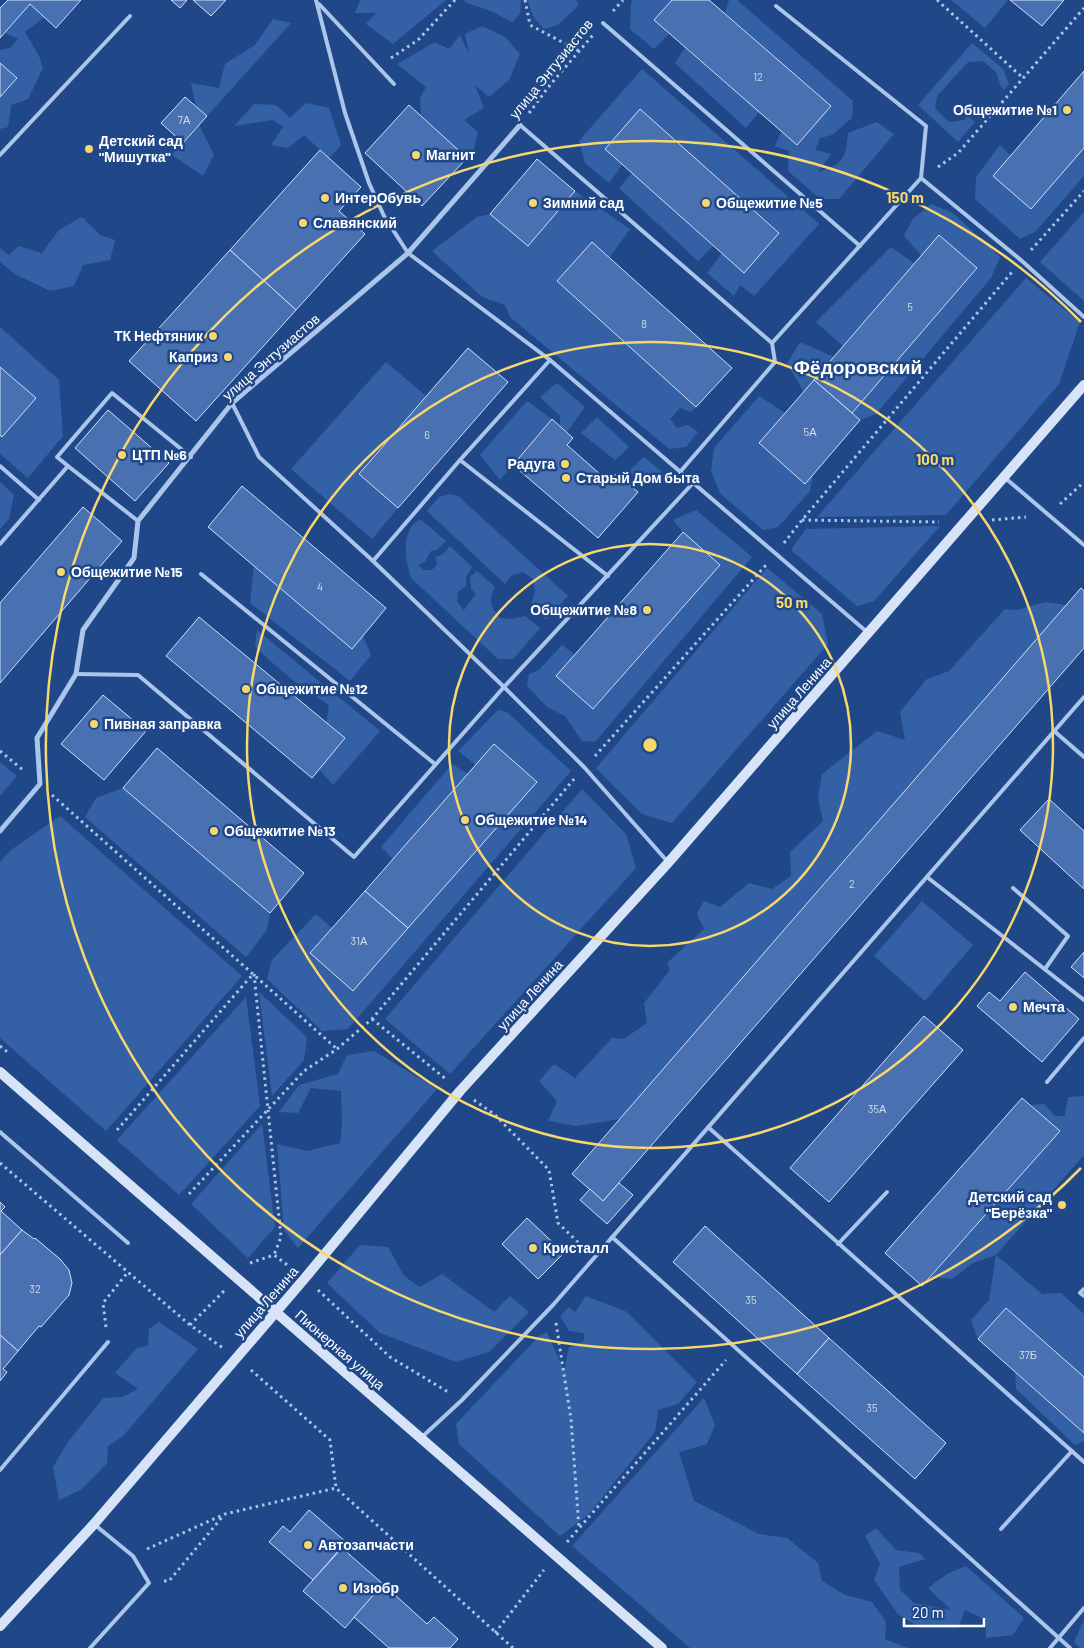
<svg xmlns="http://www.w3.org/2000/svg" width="1084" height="1648" font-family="Barlow,sans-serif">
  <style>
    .green { fill: #3461a6 }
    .building { fill: #4971b1; stroke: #d0e0f8 }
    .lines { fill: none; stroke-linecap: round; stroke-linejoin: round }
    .path { stroke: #abc5eb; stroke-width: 3; stroke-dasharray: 2.5 4; stroke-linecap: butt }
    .lane { stroke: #abc5eb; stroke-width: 4 }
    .street { stroke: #abc5eb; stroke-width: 5 }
    .secondary { stroke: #d7e4f8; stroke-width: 10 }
    .ring { fill: none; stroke: #f8d76c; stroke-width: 2.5 }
    .poi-dot { fill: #f8d76c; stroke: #204889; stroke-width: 2 }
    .labels { text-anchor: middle; stroke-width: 5; stroke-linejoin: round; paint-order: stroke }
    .number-label { font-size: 11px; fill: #d2dcec }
    .street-label { font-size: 14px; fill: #fff; stroke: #204889 }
    .poi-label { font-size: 14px; font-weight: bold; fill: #fff; stroke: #204889; text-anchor: start }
    .district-label { font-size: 19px; font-weight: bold; fill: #fff; stroke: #204889 }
    .centre { fill: #f8d76c; stroke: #204889; stroke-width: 2.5 }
    .ring-label { font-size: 15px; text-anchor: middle; font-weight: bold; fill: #f8d76c; stroke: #204889; stroke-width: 5; stroke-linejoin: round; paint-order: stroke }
  </style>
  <rect width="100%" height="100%" fill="#204889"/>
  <g class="green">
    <polygon points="360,0 446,0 393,44 366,24 376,13 355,13"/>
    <polygon points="465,0 521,0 520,14 512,22 491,11 464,2"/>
    <polygon points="527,0 576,0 579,5 558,25 544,29 534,18"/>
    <polygon points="633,0 672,0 654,20 669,34 654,49 630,29 631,3"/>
    <path d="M 729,0 L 737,0 L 853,101 L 852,118 L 832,135 L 820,138 L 815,150 L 831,154 L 818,172 C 843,164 846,159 848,133 L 877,122 L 894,134 L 839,199 L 820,199 L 788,171 L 789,151 L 775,146 L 781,132 L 797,145 L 831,106 L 725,13 Z"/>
    <polygon points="951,0 1008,0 985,28"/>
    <polygon points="30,4 45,17 25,32 39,56 43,68 28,99 11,105 8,127 0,129 0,50 10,48 18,39 5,33"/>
    <polygon points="273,19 291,23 207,116 196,106 191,83 219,88 225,64 255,45"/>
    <polygon points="482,26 505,37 520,54 509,80 489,97 475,85 484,108 464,120 478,132 473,152 457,149 421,115 420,98 426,87 397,64 435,42 449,49 460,35 469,54 465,34"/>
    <polygon points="972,43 1003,69 1009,84 1004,90 1001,87 996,72 983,61 968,62 937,96 935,108 949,122 964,120 968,116 975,122 958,142 918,105"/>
    <polygon points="685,48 759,112 746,128 675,63"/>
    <polygon points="642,69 819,224 754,296 740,285 734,296 707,273 722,253 744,272 779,232 640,109 605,148 622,165 609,183 585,163 579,141"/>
    <polygon points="306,103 329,108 341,145 329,158 304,135 288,148 271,145 283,127 273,120 234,126 254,104 276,105 290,118"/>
    <polygon points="199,125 214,155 203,176 172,155"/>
    <polygon points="1000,145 1011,156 993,176 1031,209 1084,148 1084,176 1035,232 1020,239 975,199 976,177"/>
    <polygon points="632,173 713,246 698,261 619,188"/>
    <polygon points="575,191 630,229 610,257 592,242 557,281 696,407 691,412 680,408 670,419 677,428 688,425 698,432 686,447 669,449 510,317 505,305 482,297 432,251 477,217 490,214 528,246"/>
    <polygon points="931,204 953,213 1000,257 991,278 876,414 860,420 852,413 977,269 940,235 922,256 904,236 913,219"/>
    <polygon points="1084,212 1084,301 1040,262"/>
    <polygon points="82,217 100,235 115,240 110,260 83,265 74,286 50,291 15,274 0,262 0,248 9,255 19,246 42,253 59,230"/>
    <polygon points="891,247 915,264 843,346 816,322"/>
    <polygon points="1026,278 1080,322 1059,384 946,515 817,517"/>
    <polygon points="0,327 59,380 63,436 28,478 0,454 0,435 2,437 36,398 0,367"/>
    <polygon points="800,342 834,357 804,392 787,364"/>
    <polygon points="386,362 426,396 359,473 398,508 372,539 291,469"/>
    <polygon points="557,383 585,407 567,432 560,426 560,416 540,397"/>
    <polygon points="759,396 785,413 759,444 805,483 813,475 810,491 778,527 763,530 720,493 711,471 714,448"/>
    <polygon points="527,401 552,419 500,480 480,455"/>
    <polygon points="597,417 629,447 615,460 581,433"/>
    <polygon points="644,457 662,472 643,485 629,471"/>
    <polygon points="0,482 14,495 9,519 0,529"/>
    <polygon points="450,494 458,496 568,596 546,620 531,604 535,592 533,579 523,572 511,576 505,584 427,511 439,497"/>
    <polygon points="696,510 752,557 595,742 582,741 565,716 547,707 527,686 529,674 539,670 562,645 575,655 594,709 720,565 683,532 673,520"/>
    <path d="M 420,519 L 446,541 L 437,550 L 431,551 L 425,562 L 418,565 L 423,570 L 432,570 L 437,564 L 435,557 L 442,555 L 450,546 L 472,567 L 466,577 L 466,586 L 458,592 L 457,602 L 464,610 L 476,594 L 471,589 L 470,577 L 477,571 L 495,587 C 488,602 490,606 500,618 L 512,619 L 525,616 L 540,628 L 513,659 L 498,659 L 412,579 C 406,564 402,542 411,527 C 413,524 417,521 420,519 Z"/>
    <polygon points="940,526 874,601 857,606 791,550 806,529"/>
    <polygon points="254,566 352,648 363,636 371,655 350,681 250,603"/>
    <polygon points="767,568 822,614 828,644 672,823 642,814 596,768"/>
    <polygon points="1045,602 1067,605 620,1119 577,1126 548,1121 557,1101 539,1081 554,1064 575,1078 612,1038 624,1039 647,1023 644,1003 670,970 667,963 704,929 697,914 704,901 720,907 749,883 772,889 791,876 790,852 823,821 818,798 822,774 877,731 905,740 900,712 927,679 949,671 1005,609 1017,610"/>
    <path d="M 257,630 L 380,731 L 333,785 L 319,769 L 329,705 C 302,688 277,669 255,646 Z"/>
    <polygon points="498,710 507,712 571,771 348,1029 322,1031 267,979 272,960 316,914 332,928 310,953 536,782 494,744 476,765 458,751"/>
    <polygon points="0,762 17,776 0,796"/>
    <polygon points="452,764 468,774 393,859 381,847"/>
    <polygon points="123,788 270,913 267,930 246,957 85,817 96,798"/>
    <polygon points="582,789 626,834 636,868 450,1074 385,1019"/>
    <polygon points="60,816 242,976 106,1131 0,1038 0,862 11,850"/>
    <polygon points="922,901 973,945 925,1001 874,956"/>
    <polygon points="259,992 307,1037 304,1060 272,1096"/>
    <polygon points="246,997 260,1106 179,1195 117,1140"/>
    <polygon points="374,1051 437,1089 298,1248 284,1230 277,1144 307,1151 340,1143 342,1123 341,1091 311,1088 298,1113 279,1112 299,1085 338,1074 347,1055"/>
    <polygon points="1084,1096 1084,1155 996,1255 1042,1294 1061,1293 1084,1314 1084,1377 1006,1308 978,1339 971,1320 989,1300 996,1255 973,1263 952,1279 931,1277 1059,1131 1031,1105 1044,1104 1055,1116 1065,1116 1068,1097"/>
    <polygon points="262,1124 275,1227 248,1258 191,1204"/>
    <polygon points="360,1245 388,1247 404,1276 420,1287 442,1274 494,1312 510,1296 529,1312 489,1352 456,1362 380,1333 327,1283"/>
    <polygon points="586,1296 627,1312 697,1382 678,1404 658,1410 655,1432 589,1514 560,1536 459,1444 456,1424 539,1336 547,1332 564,1371 569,1347 584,1341 584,1333 569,1331 560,1316 569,1307 575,1312"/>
    <polygon points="159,1322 198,1349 122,1437 108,1446 107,1463 82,1489 59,1500 53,1467 68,1442 103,1398 123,1397 138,1389 115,1373 136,1349 148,1345 149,1329"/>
    <polygon points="1015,1372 1084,1433 1084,1441 1075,1445 1016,1389"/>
    <polygon points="704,1398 715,1425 707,1444 679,1452 694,1501 759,1534 787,1538 818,1563 822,1581 845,1595 872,1602 886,1622 885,1639 908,1648 690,1648 572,1546"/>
    <polygon points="876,1528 896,1550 919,1553 925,1559 899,1567 900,1590 914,1603 951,1610 928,1588 947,1574 966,1566 1024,1618 1013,1635 986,1638 986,1620 965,1610 958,1628 920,1628 898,1614 874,1580 880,1564 865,1536"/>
    <polygon points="1084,1622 1084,1648 1080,1648 1074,1642 1082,1624"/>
  </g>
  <g class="building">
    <polygon points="8,0 81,0 56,28 30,4 0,38 0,8"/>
    <polygon points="171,0 187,0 180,8"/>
    <polygon points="193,0 226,0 211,16"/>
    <polygon points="672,0 709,0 831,106 797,145 654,20"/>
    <polygon points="1010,0 1064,0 1042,26"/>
    <polygon points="0,63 17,78 0,97"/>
    <polygon points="1084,71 1084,148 1031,209 993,176"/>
    <polygon points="185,97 207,116 183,143 161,123"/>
    <polygon points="409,105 467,158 422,206 365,153"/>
    <polygon points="640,109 779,233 744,273 605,149"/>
    <polygon points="320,150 361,187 339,211 365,234 296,310 230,250"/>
    <polygon points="537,159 575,191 528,246 490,214"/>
    <polygon points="939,235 977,268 852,413 814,380"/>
    <polygon points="592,242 732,368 696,407 557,281"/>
    <polygon points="230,250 296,310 196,421 129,361"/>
    <polygon points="468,348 508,382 398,508 359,474"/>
    <polygon points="0,367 36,398 2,437 0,435"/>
    <polygon points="814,380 860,420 805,484 759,443"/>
    <polygon points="108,410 169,463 135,501 75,448"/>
    <polygon points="552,419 573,438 567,445 609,482 616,474 638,492 598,538 513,465"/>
    <polygon points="242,486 386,608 352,649 208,527"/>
    <polygon points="83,507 122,541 0,683 0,603"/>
    <polygon points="683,532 720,565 593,709 556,676"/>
    <polygon points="1081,588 1084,591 1084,648 603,1201 572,1174"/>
    <polygon points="199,617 345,738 312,778 166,656"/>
    <polygon points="103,695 146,731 104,780 61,744"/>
    <polygon points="494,744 537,782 408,928 365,891"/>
    <polygon points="157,748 304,873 270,913 123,788"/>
    <polygon points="1049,799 1084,831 1084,889 1020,830"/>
    <polygon points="365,891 408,928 353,991 310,953"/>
    <polygon points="1084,952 1084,978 1071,967"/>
    <polygon points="1025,972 1079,1019 1042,1062 977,1006 989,992 1000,1001"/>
    <polygon points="924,1016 963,1050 829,1202 790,1168"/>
    <polygon points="1022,1098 1060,1131 922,1286 885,1253"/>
    <polygon points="619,1183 633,1195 607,1224 580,1200 590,1189 603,1201"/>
    <polygon points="0,1202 5,1207 1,1211 22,1230 0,1255"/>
    <polygon points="527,1218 564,1253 538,1279 502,1244"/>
    <polygon points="705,1226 829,1338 797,1374 673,1262"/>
    <polygon points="22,1230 34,1239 35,1238 60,1259 69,1270 72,1283 69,1295 41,1327 39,1326 18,1351 0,1335 0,1255"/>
    <polygon points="1006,1308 1084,1377 1084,1433 978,1339"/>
    <polygon points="0,1335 18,1351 3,1369 7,1372 0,1381"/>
    <polygon points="829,1338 946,1443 915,1479 797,1374"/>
    <polygon points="309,1510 346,1542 313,1580 269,1542 283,1526 290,1532"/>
    <polygon points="342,1548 383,1584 345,1628 303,1591"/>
    <polygon points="383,1584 427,1624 434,1617 458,1639 450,1648 389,1648 354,1617"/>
  </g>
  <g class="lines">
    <g class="path">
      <polyline points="525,0 530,25 579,51"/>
      <polyline points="937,0 1023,78"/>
      <polyline points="613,11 623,0"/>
      <polyline points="391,58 418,40 455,0"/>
      <polyline points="529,113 550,85 593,35"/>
      <polyline points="938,167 958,153 1084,8"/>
      <polyline points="1031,250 1084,191"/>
      <polyline points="1060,504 1084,482"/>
      <polyline points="802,520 939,522"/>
      <polyline points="992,520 1026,517"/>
      <polyline points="784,543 802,520 1012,272"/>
      <polyline points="0,751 23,770"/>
      <polyline points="595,756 766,565"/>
      <polyline points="52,795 337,1049"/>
      <polyline points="254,974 281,1237 274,1255"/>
      <polyline points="372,1019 447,1080"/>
      <polyline points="0,1046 10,1054"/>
      <polyline points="474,1100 494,1114 549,1170 558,1223 583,1247"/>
      <polyline points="117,1130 253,974"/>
      <polyline points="0,1163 190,1325 223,1348"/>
      <polyline points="189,1194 304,1071 337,1049 372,1019 574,779"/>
      <polyline points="250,1263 274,1255 290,1267"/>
      <polyline points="318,1290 390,1357 448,1392"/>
      <polyline points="556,1323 571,1419 579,1528"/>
      <polyline points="190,1325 225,1290"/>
      <polyline points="106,1327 103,1303 128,1272"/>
      <polyline points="251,1370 330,1440 336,1488 513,1648"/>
      <polyline points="567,1542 726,1360"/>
      <polyline points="147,1549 225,1514 336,1488"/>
      <polyline points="164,1581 169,1581 223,1516"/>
      <polyline points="495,1633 544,1570"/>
    </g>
    <g class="lane">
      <polyline points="316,0 345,113 369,183 384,216 408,253 550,360 867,632"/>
      <polyline points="319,4 394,84"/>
      <polyline points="603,23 860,246"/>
      <polyline points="520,125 772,343 775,362 680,472"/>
      <polyline points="0,155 130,16"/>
      <polyline points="921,178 1022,261 1084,317"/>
      <polyline points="772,343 921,178 926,126 776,6"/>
      <polyline points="232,403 259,457 373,561 504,687 584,767 667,861"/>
      <polyline points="460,460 608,576"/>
      <polyline points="0,466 39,500"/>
      <polyline points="68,466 138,521"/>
      <polyline points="1004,477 1084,545"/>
      <polyline points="0,544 68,466 57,457 112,393 191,457"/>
      <polyline points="373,561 460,460 550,360"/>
      <polyline points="201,574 435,764"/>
      <polyline points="76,674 138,675 354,857 504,687 693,483"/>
      <polyline points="1054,731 1084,757"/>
      <polyline points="927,877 1084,1000"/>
      <polyline points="1013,888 1068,936 1045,969"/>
      <polyline points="1047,1082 1084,1038"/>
      <polyline points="708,1127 1084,1462"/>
      <polyline points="0,1132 128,1243"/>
      <polyline points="612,1237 1070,1648"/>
      <polyline points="838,1244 887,1192"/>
      <polyline points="1084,1289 1080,1293 1084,1296"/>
      <polyline points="422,1437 462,1400 553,1305 1084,697"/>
      <polyline points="0,1470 108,1342"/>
      <polyline points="1001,1529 1072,1451"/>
      <polyline points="90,1648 149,1583 133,1556 95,1525"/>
      <polyline points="1050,1648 1084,1608"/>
    </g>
    <polyline class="street" points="0,831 40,784 37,738 76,674 83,630 134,558 138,521 232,403 408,253 520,125"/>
    <g class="secondary">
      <polyline points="0,1072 662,1648"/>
      <polyline points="0,1626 94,1524 305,1278 460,1091 668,863 1084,385"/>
    </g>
  </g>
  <g class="ring">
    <circle cx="650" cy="745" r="201"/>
    <circle cx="650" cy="745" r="403"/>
    <path d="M1081 1168A604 604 0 1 1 1081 322"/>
  </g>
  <g class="poi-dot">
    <circle cx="1067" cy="110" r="5"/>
    <circle cx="89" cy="149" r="5"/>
    <circle cx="416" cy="155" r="5"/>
    <circle cx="325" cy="198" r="5"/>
    <circle cx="533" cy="203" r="5"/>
    <circle cx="706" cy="203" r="5"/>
    <circle cx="303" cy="223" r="5"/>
    <circle cx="213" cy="336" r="5"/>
    <circle cx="228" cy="357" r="5"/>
    <circle cx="122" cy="455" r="5"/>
    <circle cx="565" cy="464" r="5"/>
    <circle cx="566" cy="478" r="5"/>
    <circle cx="61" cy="572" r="5"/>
    <circle cx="647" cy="610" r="5"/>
    <circle cx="246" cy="689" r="5"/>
    <circle cx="94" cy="724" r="5"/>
    <circle cx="465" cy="820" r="5"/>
    <circle cx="214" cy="831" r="5"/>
    <circle cx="1013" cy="1007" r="5"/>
    <circle cx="1062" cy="1205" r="5"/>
    <circle cx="533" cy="1248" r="5"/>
    <circle cx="308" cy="1545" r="5"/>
    <circle cx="343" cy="1588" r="5"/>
  </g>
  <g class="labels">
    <g class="number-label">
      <text x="758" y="81">12</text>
      <text x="184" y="124">7А</text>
      <text x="910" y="311">5</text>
      <text x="644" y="328">8</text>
      <text x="810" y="436">5А</text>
      <text x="427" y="439">6</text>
      <text x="320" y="591">4</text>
      <text x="852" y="888">2</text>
      <text x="359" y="945">31А</text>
      <text x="877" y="1113">35А</text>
      <text x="35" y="1293">32</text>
      <text x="751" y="1304">35</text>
      <text x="1028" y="1359">37Б</text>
      <text x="872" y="1412">35</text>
    </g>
    <g class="street-label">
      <text transform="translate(551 69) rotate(-51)" y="5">улица Энтузиастов</text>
      <text transform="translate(271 357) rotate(-41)" y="5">улица Энтузиастов</text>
      <text transform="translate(799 693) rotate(-49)" y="5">улица Ленина</text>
      <text transform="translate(530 995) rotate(-48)" y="5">улица Ленина</text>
      <text transform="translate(266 1302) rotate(-49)" y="5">улица Ленина</text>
      <text transform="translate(340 1350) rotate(41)" y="5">Пионерная улица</text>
    </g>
    <g class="poi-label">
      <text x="1057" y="115" text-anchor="end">Общежитие №1</text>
      <text x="99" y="146">Детский сад<tspan x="99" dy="16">"Мишутка"</tspan></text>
      <text x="426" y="160">Магнит</text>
      <text x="335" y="203">ИнтерОбувь</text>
      <text x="543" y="208">Зимний сад</text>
      <text x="716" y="208">Общежитие №5</text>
      <text x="313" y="228">Славянский</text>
      <text x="203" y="341" text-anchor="end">ТК Нефтяник</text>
      <text x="218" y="362" text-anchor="end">Каприз</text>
      <text x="132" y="460">ЦТП №6</text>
      <text x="555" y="469" text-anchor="end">Радуга</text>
      <text x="576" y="483">Старый Дом быта</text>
      <text x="71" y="577">Общежитие №15</text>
      <text x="637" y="615" text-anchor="end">Общежитие №8</text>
      <text x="256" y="694">Общежитие №12</text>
      <text x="104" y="729">Пивная заправка</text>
      <text x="475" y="825">Общежитие №14</text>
      <text x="224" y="836">Общежитие №13</text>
      <text x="1023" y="1012">Мечта</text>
      <text x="1052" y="1202" text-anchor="end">Детский сад<tspan x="1052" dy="16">"Берёзка"</tspan></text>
      <text x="543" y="1253">Кристалл</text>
      <text x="318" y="1550">Автозапчасти</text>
      <text x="353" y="1593">Изюбр</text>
    </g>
    <g class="district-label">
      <text x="858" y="374">Фёдоровский</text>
    </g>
  </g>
  <circle cx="650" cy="745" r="8" class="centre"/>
  <g class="ring-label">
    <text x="905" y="203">150 m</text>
    <text x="935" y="465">100 m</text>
    <text x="792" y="608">50 m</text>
  </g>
  <path d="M904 1618v8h80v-8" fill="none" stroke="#ffffff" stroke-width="2.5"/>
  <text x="912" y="1618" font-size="15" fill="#ffffff" stroke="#204889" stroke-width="4" paint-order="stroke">20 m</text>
</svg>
